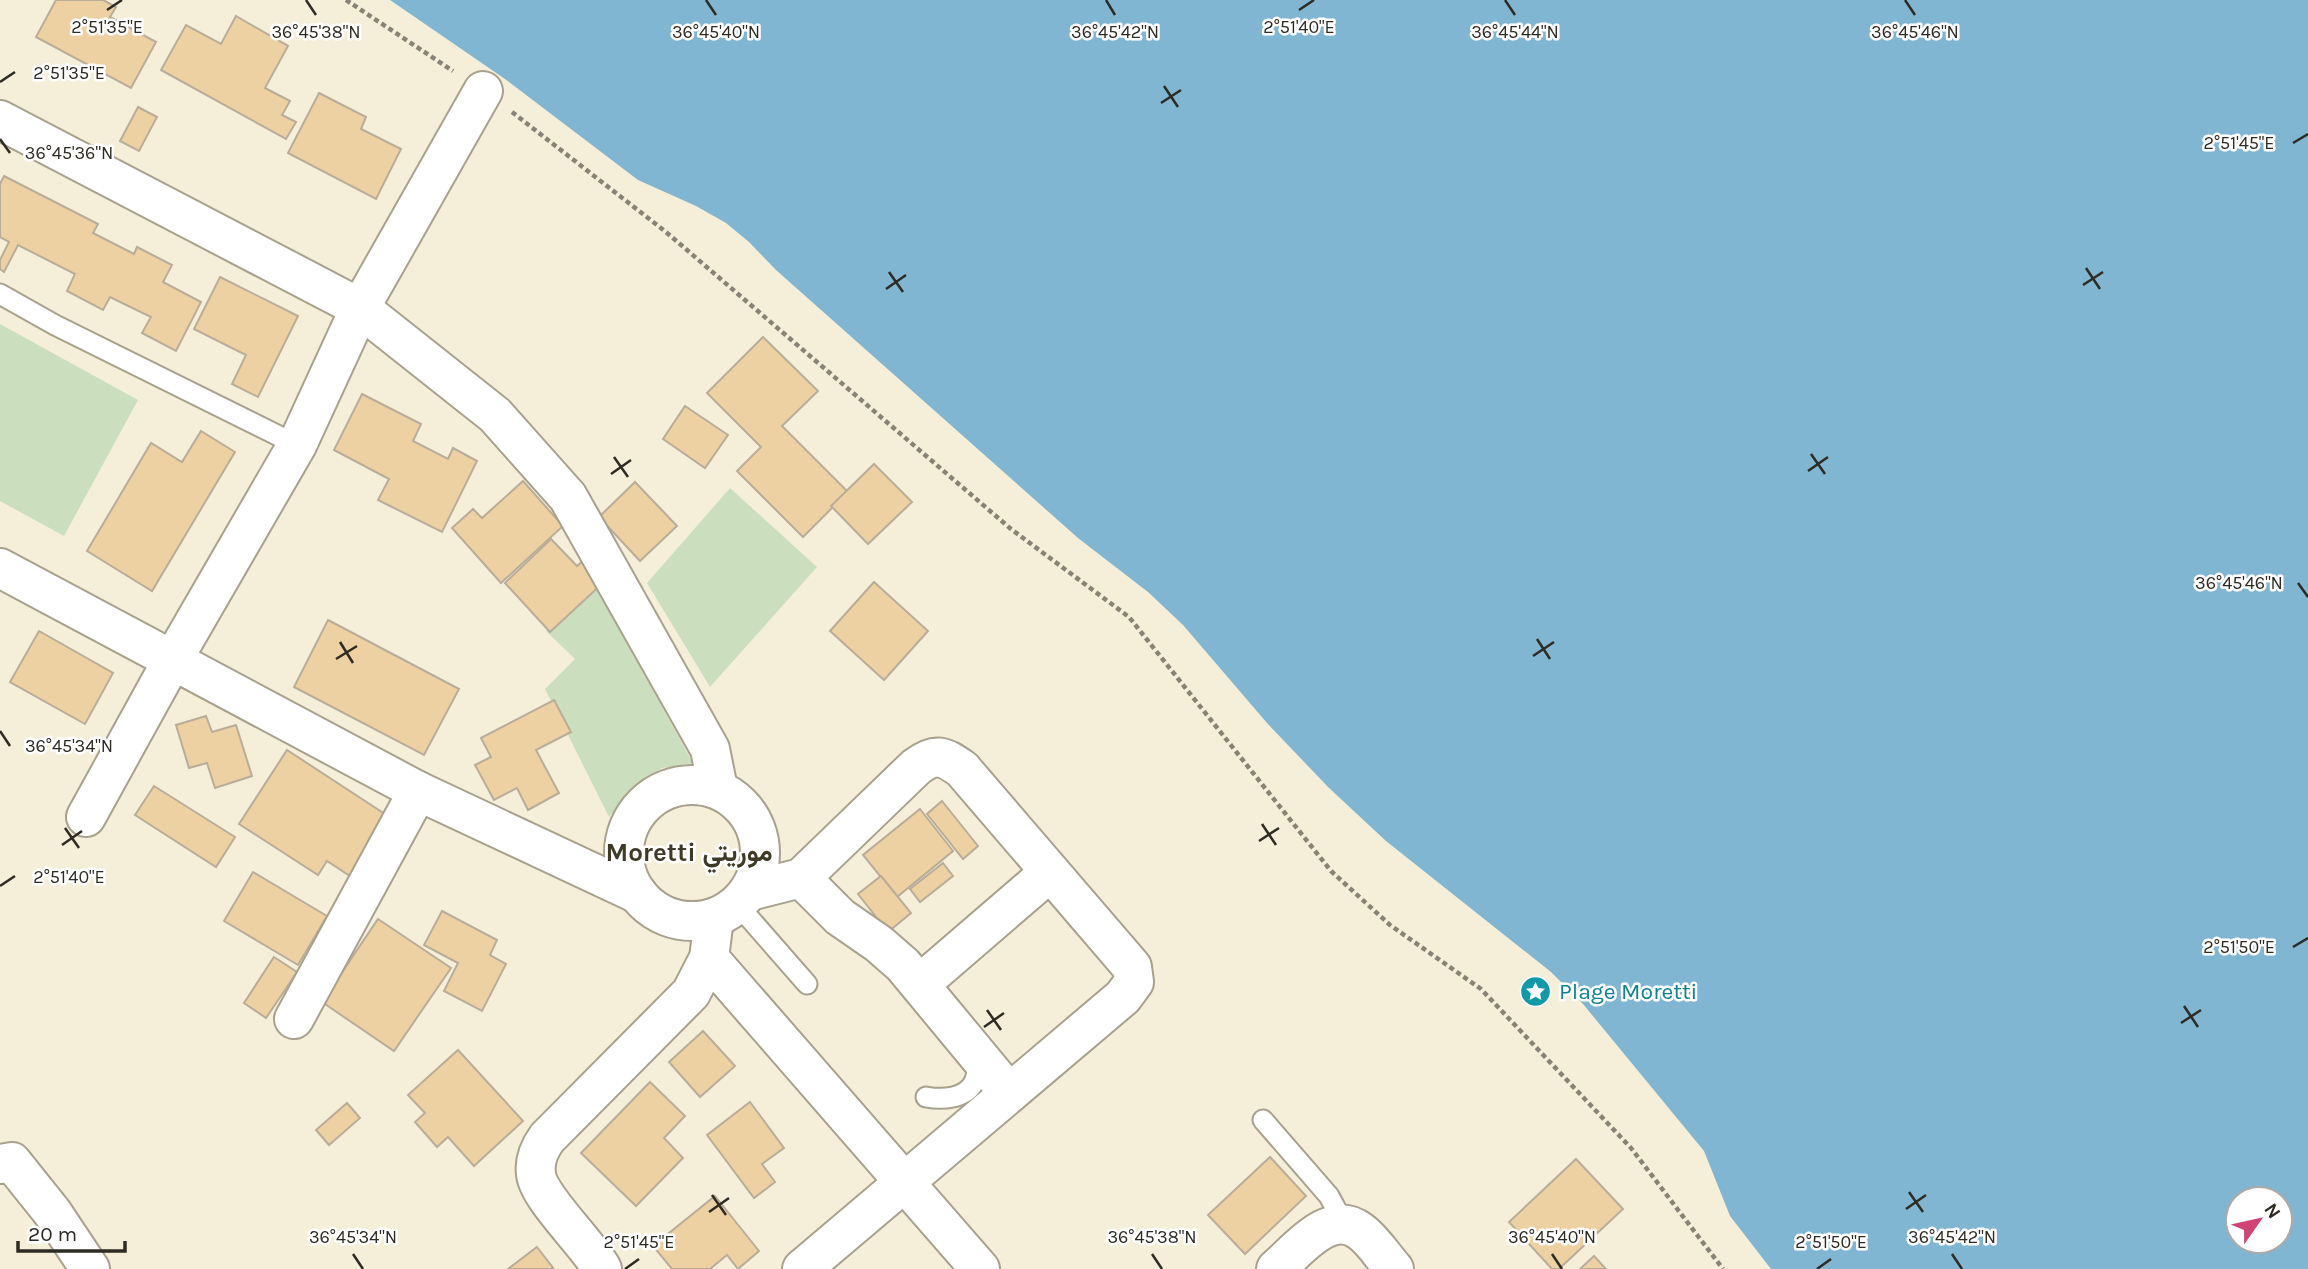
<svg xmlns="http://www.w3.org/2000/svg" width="2308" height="1269" font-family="Karla,Vazirmatn,sans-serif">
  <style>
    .green { fill: #cbdfbf }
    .water { fill: #81b6d2; fill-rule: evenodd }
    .building { fill: #eed1a2; stroke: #b9ad9a; stroke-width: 2 }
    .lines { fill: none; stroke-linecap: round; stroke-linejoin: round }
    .lane-casing { stroke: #a7a18d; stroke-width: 23 }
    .street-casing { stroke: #a7a18d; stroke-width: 42 }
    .secondary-casing { stroke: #a7a18d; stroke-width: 42 }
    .path { stroke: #888375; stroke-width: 4.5; stroke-dasharray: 5 3.5; stroke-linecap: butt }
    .lane { stroke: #fff; stroke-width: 19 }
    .street { stroke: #fff; stroke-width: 38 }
    .secondary { stroke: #fff; stroke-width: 38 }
    .ticks { fill: none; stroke: #2e2b23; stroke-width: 2.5 }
    .labels { text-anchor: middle; stroke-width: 5; stroke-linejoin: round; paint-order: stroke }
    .culture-label { font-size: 23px; fill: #0d838f; stroke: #fff; text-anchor: start }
    .quarter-label { font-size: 26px; font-weight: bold; fill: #3f3a28; stroke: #fff }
    .ticks-label { font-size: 18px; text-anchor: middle; fill: #2e2b23; stroke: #fff; stroke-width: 5; stroke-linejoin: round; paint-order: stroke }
  </style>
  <rect width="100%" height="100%" fill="#f5efd9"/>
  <g class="green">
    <polygon points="0,324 138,400 64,536 0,501"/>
    <polygon points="730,488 817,567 710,687 647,583"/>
    <polygon points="594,584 693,763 662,768 643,780 609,817 545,689 575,659 546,631"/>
  </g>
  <path class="water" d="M 390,0 L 2308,0 L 2308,1269 L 1771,1269 L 1730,1216 L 1704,1151 L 1583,1004 L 1551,972 L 1386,841 L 1328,787 L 1267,723 L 1183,625 L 1148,592 L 1078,538 L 776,270 L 749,242 L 726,223 L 696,206 L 638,180 L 505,79 ZM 2238,1199 L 2280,1199 L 2280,1241 L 2238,1241 Z"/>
  <g class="building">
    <polygon points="56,0 103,0 116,7 110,17 156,42 131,88 36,37"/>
    <polygon points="236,16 288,46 265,88 290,101 282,115 296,122 286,139 161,70 186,25 221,44"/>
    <polygon points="319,93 366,117 361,129 401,149 376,199 288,153"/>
    <polygon points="138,107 157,117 139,151 120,141"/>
    <polygon points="4,176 98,224 93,233 134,254 137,247 172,265 163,282 201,302 176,351 142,333 151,317 110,297 103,310 67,291 75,274 18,245 4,272 0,269 0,260 9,242 0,237 0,184"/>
    <polygon points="220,277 298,316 258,397 232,384 246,355 194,329"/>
    <polygon points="763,337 818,391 782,426 848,492 803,537 737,471 761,447 707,393"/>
    <polygon points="362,394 421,424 413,441 448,459 453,448 477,461 442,532 378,500 389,479 334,450"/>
    <polygon points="685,406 728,435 705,468 663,439"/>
    <polygon points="201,431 235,452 152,591 87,551 151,443 182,462"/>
    <polygon points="874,464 912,502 868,544 831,506"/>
    <polygon points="523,481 563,526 501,583 452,528 473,509 482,518"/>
    <polygon points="635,482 677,526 640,561 599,517"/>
    <polygon points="551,539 577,566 586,558 606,580 550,632 505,583"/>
    <polygon points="874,582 928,631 884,680 830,631"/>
    <polygon points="328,620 459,689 424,755 294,687"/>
    <polygon points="39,631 113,673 85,724 10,682"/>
    <polygon points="554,700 571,732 536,750 559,793 528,810 517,788 494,800 475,765 491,757 481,738"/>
    <polygon points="206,716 212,732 236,725 252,776 215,788 207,763 189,768 176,725"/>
    <polygon points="287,750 388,816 350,876 327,861 318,875 239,824"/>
    <polygon points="154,786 235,837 216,867 135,815"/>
    <polygon points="942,801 978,846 963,859 927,814"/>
    <polygon points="920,809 953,851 897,897 863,855"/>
    <polygon points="943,863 953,876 920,902 910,889"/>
    <polygon points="253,872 327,916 298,965 224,921"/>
    <polygon points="881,876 911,913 888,932 858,894"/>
    <polygon points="442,911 497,940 490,955 506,964 482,1011 444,991 458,963 424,945"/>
    <polygon points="378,919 451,968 394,1051 322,1002"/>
    <polygon points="274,957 297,972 266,1018 244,1003"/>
    <polygon points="703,1031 735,1066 700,1097 669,1062"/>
    <polygon points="458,1050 523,1121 474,1166 448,1137 437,1147 415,1122 425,1113 408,1095"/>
    <polygon points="650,1082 685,1116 664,1138 683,1158 636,1206 581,1153"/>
    <polygon points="750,1102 784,1148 762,1164 775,1182 754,1198 707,1135"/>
    <polygon points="347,1103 360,1118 329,1145 316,1130"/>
    <polygon points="1270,1157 1306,1196 1245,1254 1208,1215"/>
    <polygon points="1576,1159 1623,1209 1559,1269 1552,1269 1509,1222"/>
    <polygon points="715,1196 759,1251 738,1269 727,1255 710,1269 672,1269 653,1246"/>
    <polygon points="537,1247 554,1269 508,1269"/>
    <polygon points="1594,1256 1606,1269 1580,1269"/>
  </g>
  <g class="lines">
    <defs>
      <g id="lane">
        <polyline points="0,294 55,325 297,445"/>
        <polyline points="737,904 807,984"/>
        <path d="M 926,1097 C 942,1100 966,1099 974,1082 C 977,1076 978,1067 980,1059"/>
        <polyline points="1263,1120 1329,1196 1344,1224"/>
      </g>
      <g id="street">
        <polyline points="0,120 360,308 495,415 568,497 710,749 718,789"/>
        <polyline points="86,817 172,661 297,445 360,308 483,91"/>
        <polyline points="801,878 840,917 879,944 903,965 1009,1093"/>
        <path d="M 750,891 L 801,878 L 916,767 C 936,752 943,756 962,769 L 1132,967 L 1134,982 L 1123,997 L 802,1269"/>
        <polyline points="709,958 980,1269"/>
        <polyline points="920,984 1050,872"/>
        <polyline points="294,1019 418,791"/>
        <polyline points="0,1164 12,1162 52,1212 90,1269"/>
        <path d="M 1276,1269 C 1297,1251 1330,1208 1360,1231 C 1373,1240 1383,1257 1394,1269"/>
      </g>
      <g id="secondary">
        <polyline points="0,568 418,791 638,894"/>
        <circle cx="692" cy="853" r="68"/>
        <path d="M 602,1269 C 588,1244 538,1197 536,1174 C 534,1160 539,1149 547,1138 L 691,993 L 709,958 L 714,918"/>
      </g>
    </defs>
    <use href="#lane" class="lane-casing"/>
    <use href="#street" class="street-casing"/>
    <use href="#secondary" class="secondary-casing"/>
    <g class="path">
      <polyline points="346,0 453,71"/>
      <polyline points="512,112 666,232 1011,529 1129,617 1331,871 1390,925 1481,989 1631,1148 1723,1269"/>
    </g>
    <use href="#lane" class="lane"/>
    <use href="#street" class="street"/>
    <use href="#secondary" class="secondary"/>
  </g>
  <path class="ticks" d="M 306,0 L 316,15M 706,0 L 716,15M 1106,0 L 1115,15M 1505,0 L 1515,15M 1905,0 L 1915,15M 107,10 L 122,0M 1299,10 L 1314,0M 0,82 L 15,72M 1164,86 L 1178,107M 1161,103 L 1181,90M 0,139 L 10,153M 2293,143 L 2308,134M 2086,268 L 2100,289M 889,272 L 903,292M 2083,285 L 2103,272M 886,289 L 906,275M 1811,454 L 1825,474M 614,457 L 628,477M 1808,471 L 1828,457M 611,474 L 631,460M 2298,583 L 2308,597M 1537,639 L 1550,659M 340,642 L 353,663M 1533,656 L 1554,642M 336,659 L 357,646M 0,731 L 10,746M 1262,824 L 1276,845M 65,828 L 79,848M 1259,841 L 1279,828M 62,845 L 82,831M 0,886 L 15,876M 2293,947 L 2308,938M 2184,1006 L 2198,1027M 987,1010 L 1001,1030M 2181,1023 L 2201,1010M 984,1027 L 1004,1013M 1909,1192 L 1923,1212M 712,1195 L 726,1215M 1906,1209 L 1926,1195M 709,1212 L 729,1198M 353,1254 L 363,1269M 1152,1254 L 1162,1269M 1552,1254 L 1562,1269M 1952,1254 L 1962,1269M 625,1269 L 639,1259M 1817,1269 L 1831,1259"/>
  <defs>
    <symbol id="sight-disc" viewBox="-11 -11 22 22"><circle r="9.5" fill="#0f9aa8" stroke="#fff"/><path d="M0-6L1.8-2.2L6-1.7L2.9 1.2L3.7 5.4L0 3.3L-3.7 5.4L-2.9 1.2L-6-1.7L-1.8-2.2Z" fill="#fff"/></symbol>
  </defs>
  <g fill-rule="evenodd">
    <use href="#sight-disc" x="1518" y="974" width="35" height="35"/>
  </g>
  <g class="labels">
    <g class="culture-label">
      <text x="1559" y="999">Plage Moretti</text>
    </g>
    <g class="quarter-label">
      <text x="689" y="861">Moretti موريتي</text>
    </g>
  </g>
  <g class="ticks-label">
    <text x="1299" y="33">2°51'40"E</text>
    <text x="107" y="33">2°51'35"E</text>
    <text x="1515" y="38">36°45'44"N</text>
    <text x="316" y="38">36°45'38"N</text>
    <text x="716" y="38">36°45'40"N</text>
    <text x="1115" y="38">36°45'42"N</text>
    <text x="1915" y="38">36°45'46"N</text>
    <text x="69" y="79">2°51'35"E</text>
    <text x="2239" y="149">2°51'45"E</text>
    <text x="69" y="159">36°45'36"N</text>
    <text x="2239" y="589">36°45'46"N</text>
    <text x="69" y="752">36°45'34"N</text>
    <text x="69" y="883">2°51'40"E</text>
    <text x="2239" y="953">2°51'50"E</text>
    <text x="353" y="1243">36°45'34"N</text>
    <text x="1152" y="1243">36°45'38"N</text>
    <text x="1552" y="1243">36°45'40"N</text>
    <text x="1952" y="1243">36°45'42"N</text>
    <text x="639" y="1248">2°51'45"E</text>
    <text x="1831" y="1248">2°51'50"E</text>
  </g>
  <g transform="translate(2259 1220) rotate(56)"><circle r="33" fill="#ffffff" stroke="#abaaa7" stroke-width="2"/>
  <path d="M0-5L12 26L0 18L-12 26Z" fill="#d04374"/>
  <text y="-10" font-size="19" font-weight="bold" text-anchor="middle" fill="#2e2b23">N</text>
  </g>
  <path d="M18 1241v10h107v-10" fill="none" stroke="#2e2b23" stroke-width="3.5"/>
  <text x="28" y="1241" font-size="21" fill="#2e2b23" stroke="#ffffff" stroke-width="5" paint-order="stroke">20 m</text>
</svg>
